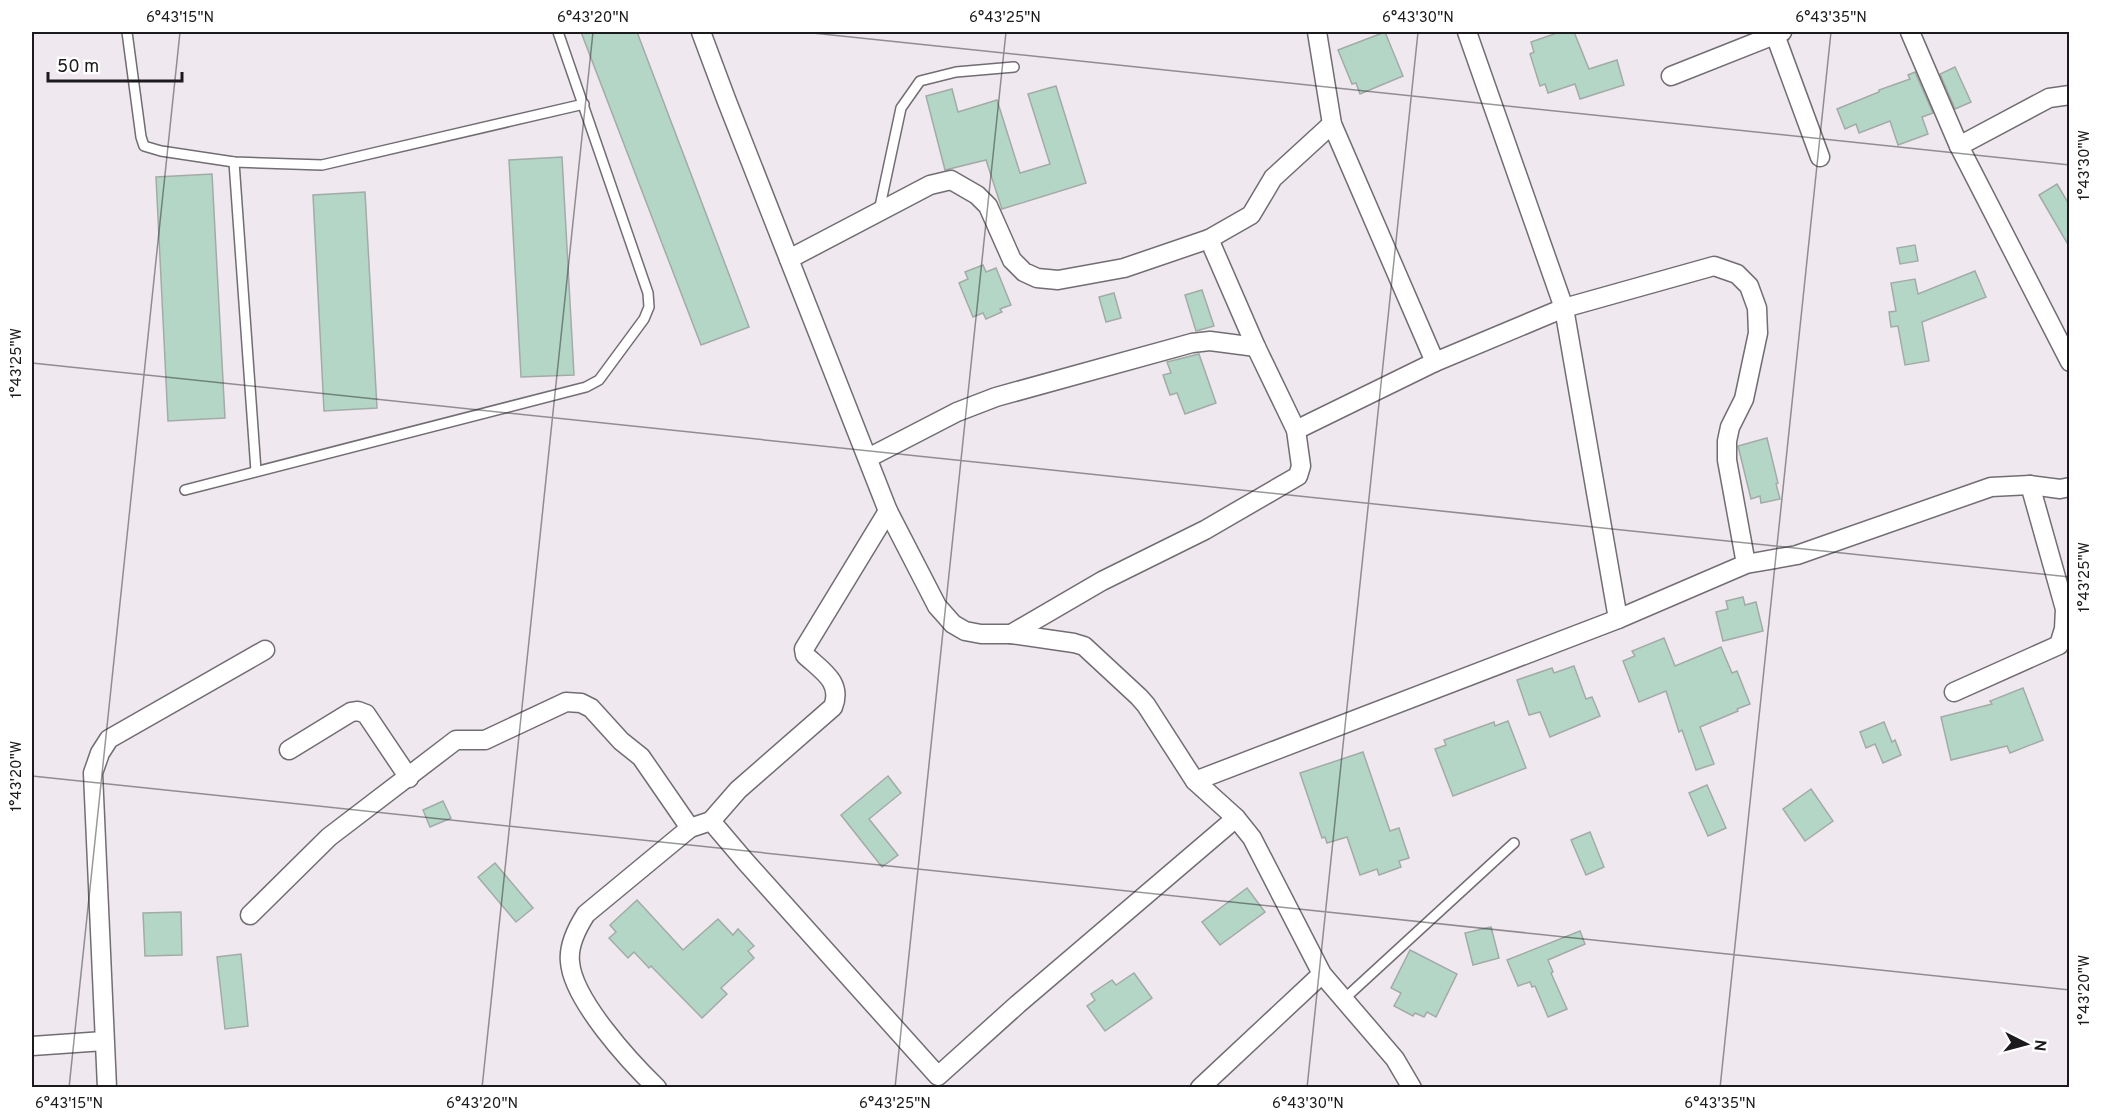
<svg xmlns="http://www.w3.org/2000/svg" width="2101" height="1119" font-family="Overpass,sans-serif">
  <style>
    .building { fill: #b4d6c7; stroke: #a3aba7; stroke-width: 1.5 }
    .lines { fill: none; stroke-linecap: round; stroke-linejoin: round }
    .service-casing { stroke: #726d72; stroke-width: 12 }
    .minor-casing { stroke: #726d72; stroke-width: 21 }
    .service { stroke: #fff; stroke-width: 9 }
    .minor { stroke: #fff; stroke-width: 18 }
    .ticks { fill: none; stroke: #1c1a1c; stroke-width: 1.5; stroke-opacity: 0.45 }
    .neatline { fill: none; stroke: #1c1a1c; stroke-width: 2 }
    .ticks-label { font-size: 15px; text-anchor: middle; fill: #1c1a1c }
  </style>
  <rect width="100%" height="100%" fill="#efe9ef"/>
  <g class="building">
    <polygon points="581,32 637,32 749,327 701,345"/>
    <polygon points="1385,32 1403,76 1360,94 1356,83 1352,84 1338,50"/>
    <polygon points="1560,32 1574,32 1589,69 1617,60 1624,85 1580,99 1575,84 1548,93 1545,84 1540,86 1530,54 1534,52 1531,42"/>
    <polygon points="1955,67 1971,102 1955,109 1940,74"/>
    <polygon points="1915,72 1933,113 1922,117 1928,134 1898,145 1890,121 1859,133 1856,124 1845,129 1837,109 1879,92 1879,90 1910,79 1908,75"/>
    <polygon points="1056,86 1086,183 1002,209 986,160 945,170 926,96 952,89 958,112 997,100 1020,173 1050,164 1028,94"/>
    <polygon points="562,157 574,375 521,377 509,160"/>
    <polygon points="212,174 225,418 168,421 156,177"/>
    <polygon points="2057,184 2070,206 2070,248 2039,195"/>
    <polygon points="365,192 377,408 324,411 313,195"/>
    <polygon points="1915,245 1918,261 1900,264 1897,248"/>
    <polygon points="983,265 986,272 996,268 1011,305 1000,309 1002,312 986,319 983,313 973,317 959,283 968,279 965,272"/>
    <polygon points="1975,271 1986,297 1922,322 1929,361 1905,365 1898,326 1891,327 1889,312 1896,311 1891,283 1915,279 1918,294"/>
    <polygon points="1202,290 1214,326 1196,331 1185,295"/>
    <polygon points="1114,293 1121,318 1106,322 1099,297"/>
    <polygon points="1199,354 1216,403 1185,414 1177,393 1170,395 1163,375 1171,373 1167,362"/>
    <polygon points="1767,438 1778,483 1776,484 1780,499 1761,503 1760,496 1751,499 1738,446"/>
    <polygon points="1743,597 1745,605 1756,602 1763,631 1723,641 1716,612 1728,609 1726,601"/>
    <polygon points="1664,638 1675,666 1721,647 1732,673 1737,671 1750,704 1737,709 1738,711 1700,727 1714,764 1696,770 1682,730 1679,732 1666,691 1639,702 1623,661 1635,656 1632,651"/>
    <polygon points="1574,666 1586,699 1592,697 1600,716 1550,737 1540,712 1529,715 1517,680 1552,668 1554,673"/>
    <polygon points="2023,688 2043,740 2010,753 2007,746 1951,760 1941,717 1992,704 1990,701"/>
    <polygon points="1508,721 1526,768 1453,796 1435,749 1446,745 1444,740 1494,722 1495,726"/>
    <polygon points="1884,722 1892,742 1895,740 1901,755 1883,763 1875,744 1866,748 1860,732"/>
    <polygon points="1363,752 1390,831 1399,828 1409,858 1399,861 1401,867 1379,875 1377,869 1360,875 1347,837 1327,843 1325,837 1322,838 1300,773"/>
    <polygon points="888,776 901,793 869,819 898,855 882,867 841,815"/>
    <polygon points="1707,785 1726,828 1708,836 1689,793"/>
    <polygon points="1811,789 1833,821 1805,841 1783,809"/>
    <polygon points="443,801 451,818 430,827 423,810"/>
    <polygon points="1590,832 1604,867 1586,875 1571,840"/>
    <polygon points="495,863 533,908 516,922 478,877"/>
    <polygon points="1247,888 1265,912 1220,945 1202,922"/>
    <polygon points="637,900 683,950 718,919 733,935 738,929 754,946 748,951 754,958 721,988 727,994 702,1018 651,966 649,968 634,952 628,958 609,938 616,932 610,925"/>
    <polygon points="181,912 182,955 145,956 143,913"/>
    <polygon points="1491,927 1499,958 1473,965 1465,933"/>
    <polygon points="1580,931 1585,944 1548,960 1553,972 1551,973 1567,1009 1548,1017 1535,986 1532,987 1530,982 1518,986 1507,960"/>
    <polygon points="1410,950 1457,974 1436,1017 1427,1012 1424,1017 1415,1013 1413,1016 1394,1006 1401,993 1391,988"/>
    <polygon points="241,954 248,1026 225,1029 217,957"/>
    <polygon points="1134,973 1152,998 1105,1031 1087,1006 1095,1000 1091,994 1112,980 1116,985"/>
  </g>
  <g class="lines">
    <defs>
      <g id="service">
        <polyline points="127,32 141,137 144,146 161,151 234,162 322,165 584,104"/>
        <polyline points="234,162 256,471"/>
        <polyline points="879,211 901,108 920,81 956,72 1014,67"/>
        <polyline points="185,490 586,387 599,380 644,319 649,307 648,293 558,32"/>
        <polyline points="1343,1000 1514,843"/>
      </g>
      <g id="minor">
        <polyline points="701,32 726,99 888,511 937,606 953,624 965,631 981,634 1011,634 1074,643 1084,646 1139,697 1146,705 1195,781 1236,818 1252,838 1322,974 1395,1059 1412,1088"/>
        <polyline points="1317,32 1332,124 1435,362"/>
        <polyline points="1467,32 1564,308 1618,619"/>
        <polyline points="1774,32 1820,157"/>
        <polyline points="1910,32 1959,146 2070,362"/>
        <polyline points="1671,76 1782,32"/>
        <polyline points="1959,146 2049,98 2070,95"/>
        <polyline points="789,259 930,185 951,180 977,195 988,206 1012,260 1024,272 1037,278 1058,280 1124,268 1209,239 1251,215 1273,178 1332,124"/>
        <polyline points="1296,430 1435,362 1564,308 1714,266 1737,274 1749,286 1757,308 1758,333 1744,399 1730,427 1727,441 1727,460 1746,564"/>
        <polyline points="868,458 957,412 996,397 1192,343 1210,341 1256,347"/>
        <polyline points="1011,634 1102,581 1205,530 1298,476 1301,466 1296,430 1256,347 1209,239"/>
        <polyline points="1954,692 2059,645 2064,629 2065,609 2030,485"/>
        <polyline points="289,750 351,712 358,711 366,714 409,778"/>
        <polyline points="1195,781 1618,619 1746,564 1797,555 1991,487 2030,485 2060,489 2070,487"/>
        <path d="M 711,821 L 738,790 L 833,707 C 843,682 821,670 805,655 L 804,649 L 888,511"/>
        <polyline points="250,915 329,837 456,740 485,740 566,702 581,703 591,708 621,741 641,757 690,828"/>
        <polyline points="32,1046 104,1041"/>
        <polyline points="107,1088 93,773 100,753 109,739 265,650"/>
        <path d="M 657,1088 C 630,1062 573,1000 570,962 C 568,945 577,928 586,914 L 690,828 L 711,821 L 745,861 L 938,1076 L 1018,1004 L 1236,818"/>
        <polyline points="1200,1088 1322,974"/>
      </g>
    </defs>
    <use href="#service" class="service-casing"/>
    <use href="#minor" class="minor-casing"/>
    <use href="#service" class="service"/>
    <use href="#minor" class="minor"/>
  </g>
  <path class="ticks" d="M 803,32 L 2070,165M 32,363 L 2070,577M 32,776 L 2070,990M 69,1088 L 180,32M 482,1088 L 593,32M 895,1088 L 1006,32M 1307,1088 L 1418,32M 1720,1088 L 1831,32"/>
  <rect width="2101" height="1119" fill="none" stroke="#ffffff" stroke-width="66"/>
  <g transform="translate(2026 1044) rotate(96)" stroke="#ffffff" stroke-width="4.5" paint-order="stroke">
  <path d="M0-4.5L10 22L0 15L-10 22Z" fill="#1c1a1c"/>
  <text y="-9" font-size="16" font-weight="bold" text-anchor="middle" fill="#1c1a1c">N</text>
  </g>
  <path d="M48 72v9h134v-9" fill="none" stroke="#1c1a1c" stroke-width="3"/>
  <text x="57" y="72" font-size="18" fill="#1c1a1c" stroke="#ffffff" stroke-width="4.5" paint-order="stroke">50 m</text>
  <rect x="33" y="33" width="2035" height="1053" class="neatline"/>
  <g class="ticks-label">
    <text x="180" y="22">6°43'15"N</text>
    <text x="593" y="22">6°43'20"N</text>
    <text x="1005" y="22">6°43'25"N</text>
    <text x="1418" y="22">6°43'30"N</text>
    <text x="1831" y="22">6°43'35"N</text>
    <text transform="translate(2084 165) rotate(-90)" y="5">1°43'30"W</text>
    <text transform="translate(16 363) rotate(-90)" y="5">1°43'25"W</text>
    <text transform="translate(2084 577) rotate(-90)" y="5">1°43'25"W</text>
    <text transform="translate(16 776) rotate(-90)" y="5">1°43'20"W</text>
    <text transform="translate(2084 990) rotate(-90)" y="5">1°43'20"W</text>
    <text x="69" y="1108">6°43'15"N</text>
    <text x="482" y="1108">6°43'20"N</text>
    <text x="895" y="1108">6°43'25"N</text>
    <text x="1308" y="1108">6°43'30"N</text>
    <text x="1720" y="1108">6°43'35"N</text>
  </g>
</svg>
